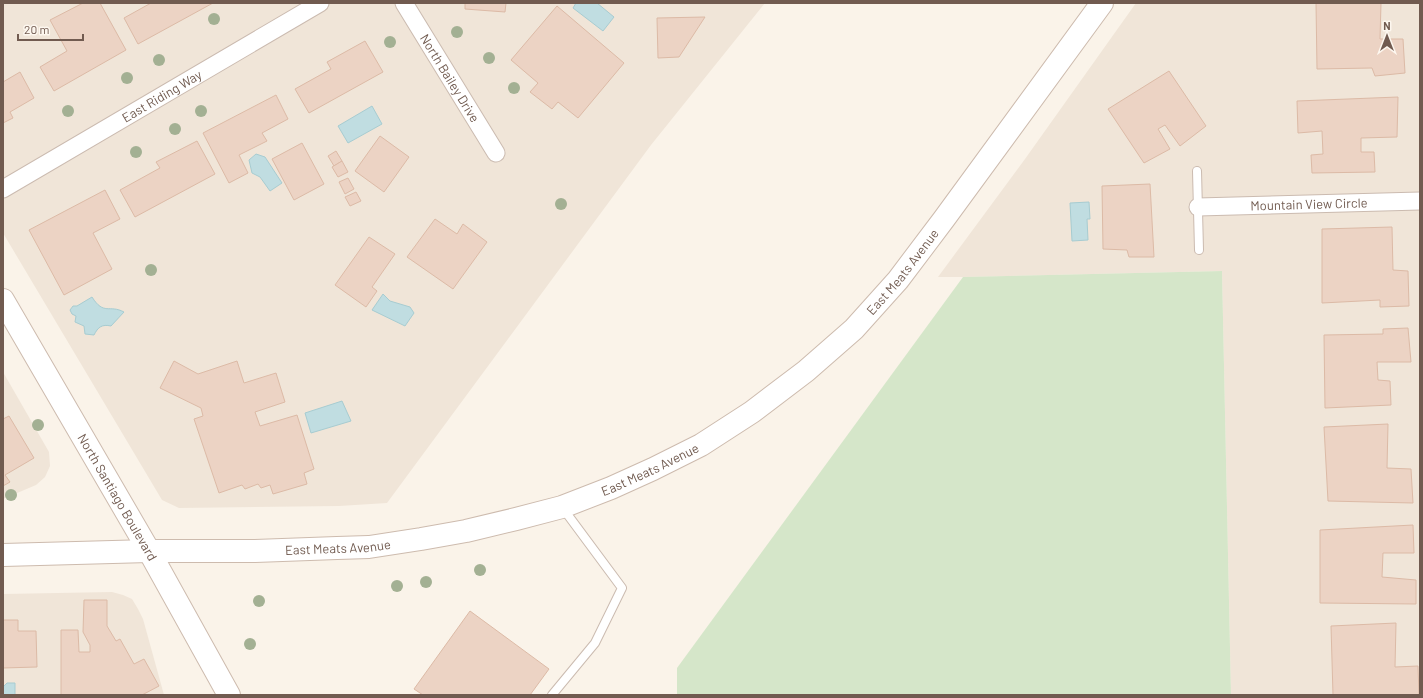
<svg xmlns="http://www.w3.org/2000/svg" width="1423" height="698" font-family="Barlow,sans-serif">
  <style>
    .residential { fill: #f0e5d8 }
    .green { fill: #d5e6c9 }
    .water { fill: #c0dde1; stroke: #a7ccd1 }
    .building { fill: #ecd3c4; stroke: #dcbaa6 }
    .lines { fill: none; stroke-linecap: round; stroke-linejoin: round }
    .lane-casing { stroke: #cbbbb0; stroke-width: 10 }
    .street-casing { stroke: #cbbbb0; stroke-width: 19 }
    .secondary-casing { stroke: #cdbbae; stroke-width: 24 }
    .lane { stroke: #fff; stroke-width: 8 }
    .street { stroke: #fff; stroke-width: 17 }
    .secondary { stroke: #fff; stroke-width: 22 }
    .tree { fill: #a3b093 }
    .labels { text-anchor: middle; stroke-width: 4; stroke-linejoin: round; paint-order: stroke }
    .street-label { font-size: 13px; fill: #715b50; stroke: #fdf7ef }
  </style>
  <rect width="100%" height="100%" fill="#faf3e9"/>
  <g class="residential">
    <polygon points="3,3 765,3 651,145 387,503 339,506 179,508 162,500 3,233"/>
    <polygon points="1136,3 1420,3 1420,695 1231,695 1222,271 963,277 938,277 1025,159"/>
    <polygon points="3,372 49,452 50,466 45,477 36,485 3,499"/>
    <polygon points="112,592 123,595 132,599 138,609 143,619 164,695 3,695 3,594"/>
  </g>
  <polygon class="green" points="1222,271 1231,695 677,695 677,668 963,277"/>
  <g class="water">
    <polygon points="576,3 597,3 614,17 603,31 573,8"/>
    <polygon points="372,106 382,124 348,143 338,126"/>
    <polygon points="256,154 265,157 282,183 270,191 260,177 252,173 249,160"/>
    <polygon points="1089,202 1090,219 1087,219 1088,240 1072,241 1070,203"/>
    <polygon points="383,294 390,301 410,307 414,313 405,326 372,310"/>
    <path d="M 92,297 C 104,316 109,304 124,312 L 111,326 C 102,324 98,327 94,335 L 85,334 L 84,326 L 75,322 L 76,316 L 72,314 L 70,310 L 73,306 L 77,306 Z"/>
    <polygon points="342,401 351,421 311,433 305,413"/>
    <polygon points="7,683 15,683 15,695 3,695 3,687"/>
  </g>
  <g class="building">
    <polygon points="83,3 100,3 126,50 54,91 40,67 67,51 50,20"/>
    <polygon points="151,3 213,3 138,44 124,18"/>
    <polygon points="465,3 506,3 505,12 465,9"/>
    <polygon points="1316,3 1381,3 1380,39 1403,39 1405,73 1375,76 1372,68 1317,69"/>
    <polygon points="557,6 624,63 578,118 558,102 552,109 530,92 538,83 511,60"/>
    <polygon points="705,17 679,57 658,58 657,18"/>
    <polygon points="365,41 383,72 309,113 295,89 331,69 327,62"/>
    <polygon points="1169,71 1206,126 1180,146 1165,125 1158,129 1170,149 1144,163 1108,109"/>
    <polygon points="20,72 34,98 10,112 13,118 3,123 3,82"/>
    <polygon points="276,95 288,119 262,133 267,141 239,155 248,173 229,183 203,133"/>
    <polygon points="1398,97 1397,137 1361,138 1361,152 1374,152 1375,172 1312,173 1311,155 1323,154 1322,131 1298,133 1297,101"/>
    <polygon points="380,136 409,157 384,192 355,171"/>
    <polygon points="197,141 215,174 135,217 120,190 160,168 156,162"/>
    <polygon points="302,143 324,184 294,200 272,159"/>
    <polygon points="336,151 342,161 334,166 328,156"/>
    <polygon points="342,161 348,172 338,177 332,167"/>
    <polygon points="348,178 354,189 345,194 339,182"/>
    <polygon points="1150,184 1154,257 1129,257 1127,250 1103,249 1102,186"/>
    <polygon points="105,190 120,219 93,233 112,269 64,295 29,230"/>
    <polygon points="356,192 361,201 350,206 345,197"/>
    <polygon points="435,219 457,234 463,224 487,242 453,289 407,257"/>
    <polygon points="1392,227 1393,270 1408,271 1409,306 1380,307 1380,300 1322,303 1322,229"/>
    <polygon points="369,237 395,254 372,287 377,291 366,307 335,285"/>
    <polygon points="1408,328 1411,362 1377,362 1378,380 1390,381 1391,405 1325,408 1324,335 1383,334 1383,329"/>
    <polygon points="174,361 198,374 237,361 244,383 276,373 285,402 255,412 260,426 297,415 314,469 304,473 307,484 273,494 270,485 261,488 258,484 245,489 242,485 219,493 194,419 203,416 201,408 160,388"/>
    <polygon points="9,416 34,458 5,475 10,482 3,486 3,419"/>
    <polygon points="1388,424 1387,468 1411,469 1413,503 1328,501 1324,427"/>
    <polygon points="1413,525 1414,553 1383,553 1382,577 1416,580 1416,604 1320,603 1320,530"/>
    <polygon points="84,600 107,600 107,626 116,641 120,639 134,664 144,659 159,686 142,695 61,695 61,630 78,630 79,652 90,652 90,645 83,632"/>
    <polygon points="470,611 549,669 530,695 423,695 414,689"/>
    <polygon points="3,620 18,620 18,631 36,631 37,667 3,668"/>
    <polygon points="1396,623 1395,667 1418,666 1419,695 1333,695 1331,626"/>
  </g>
  <g class="lines">
    <defs>
      <g id="lane">
        <polyline points="1197,171 1199,250"/>
        <polyline points="552,695 595,643 622,588 562,507"/>
      </g>
      <g id="street">
        <path id="s1" d="M 404,3 L 496,153"/>
        <path id="s2" d="M 3,189 L 320,3"/>
        <path id="s3" d="M 1198,207 L 1420,201"/>
      </g>
      <g id="secondary">
        <path id="s4" d="M 3,300 L 149,551 L 229,695"/>
        <path id="s5" d="M 3,555 L 149,551 L 255,551 L 337,548 L 369,547 L 421,539 L 466,531 L 516,519 L 562,507 L 611,488 L 653,469 L 701,445 L 752,412 L 806,371 L 854,329 L 898,280 L 944,219 L 1102,3"/>
      </g>
    </defs>
    <use href="#lane" class="lane-casing"/>
    <use href="#street" class="street-casing"/>
    <use href="#secondary" class="secondary-casing"/>
    <use href="#lane" class="lane"/>
    <use href="#street" class="street"/>
    <use href="#secondary" class="secondary"/>
  </g>
  <g class="tree">
    <circle cx="214" cy="19" r="6"/>
    <circle cx="457" cy="32" r="6"/>
    <circle cx="390" cy="42" r="6"/>
    <circle cx="489" cy="58" r="6"/>
    <circle cx="159" cy="60" r="6"/>
    <circle cx="127" cy="78" r="6"/>
    <circle cx="514" cy="88" r="6"/>
    <circle cx="68" cy="111" r="6"/>
    <circle cx="201" cy="111" r="6"/>
    <circle cx="175" cy="129" r="6"/>
    <circle cx="136" cy="152" r="6"/>
    <circle cx="561" cy="204" r="6"/>
    <circle cx="151" cy="270" r="6"/>
    <circle cx="38" cy="425" r="6"/>
    <circle cx="11" cy="495" r="6"/>
    <circle cx="480" cy="570" r="6"/>
    <circle cx="426" cy="582" r="6"/>
    <circle cx="397" cy="586" r="6"/>
    <circle cx="259" cy="601" r="6"/>
    <circle cx="250" cy="644" r="6"/>
  </g>
  <g class="labels">
    <g class="street-label">
      <text dy="5" stroke="none"><textPath href="#s1" startOffset="88">North Bailey Drive</textPath></text>
      <text dy="5" stroke="none"><textPath href="#s2" startOffset="184">East Riding Way</textPath></text>
      <text dy="5" stroke="none"><textPath href="#s3" startOffset="111">Mountain View Circle</textPath></text>
      <text dy="5" stroke="none"><textPath href="#s5" startOffset="983">East Meats Avenue</textPath></text>
      <text dy="5" stroke="none"><textPath href="#s5" startOffset="659">East Meats Avenue</textPath></text>
      <text dy="5" stroke="none"><textPath href="#s4" startOffset="228">North Santiago Boulevard</textPath></text>
      <text dy="5" stroke="none"><textPath href="#s5" startOffset="335">East Meats Avenue</textPath></text>
    </g>
  </g>
  <rect width="1423" height="698" fill="none" stroke="#715b50" stroke-width="8"/>
  <g transform="translate(1387 36)" stroke="#fdf7ef" stroke-width="3" paint-order="stroke">
  <path d="M0-3L7 15L0 10L-7 15Z" fill="#715b50"/>
  <text y="-6" font-size="11" font-weight="bold" text-anchor="middle" fill="#715b50">N</text>
  </g>
  <path d="M18 34v6h65v-6" fill="none" stroke="#715b50" stroke-width="2"/>
  <text x="24" y="34" font-size="12" fill="#715b50" stroke="#fdf7ef" stroke-width="3" paint-order="stroke">20 m</text>
</svg>
